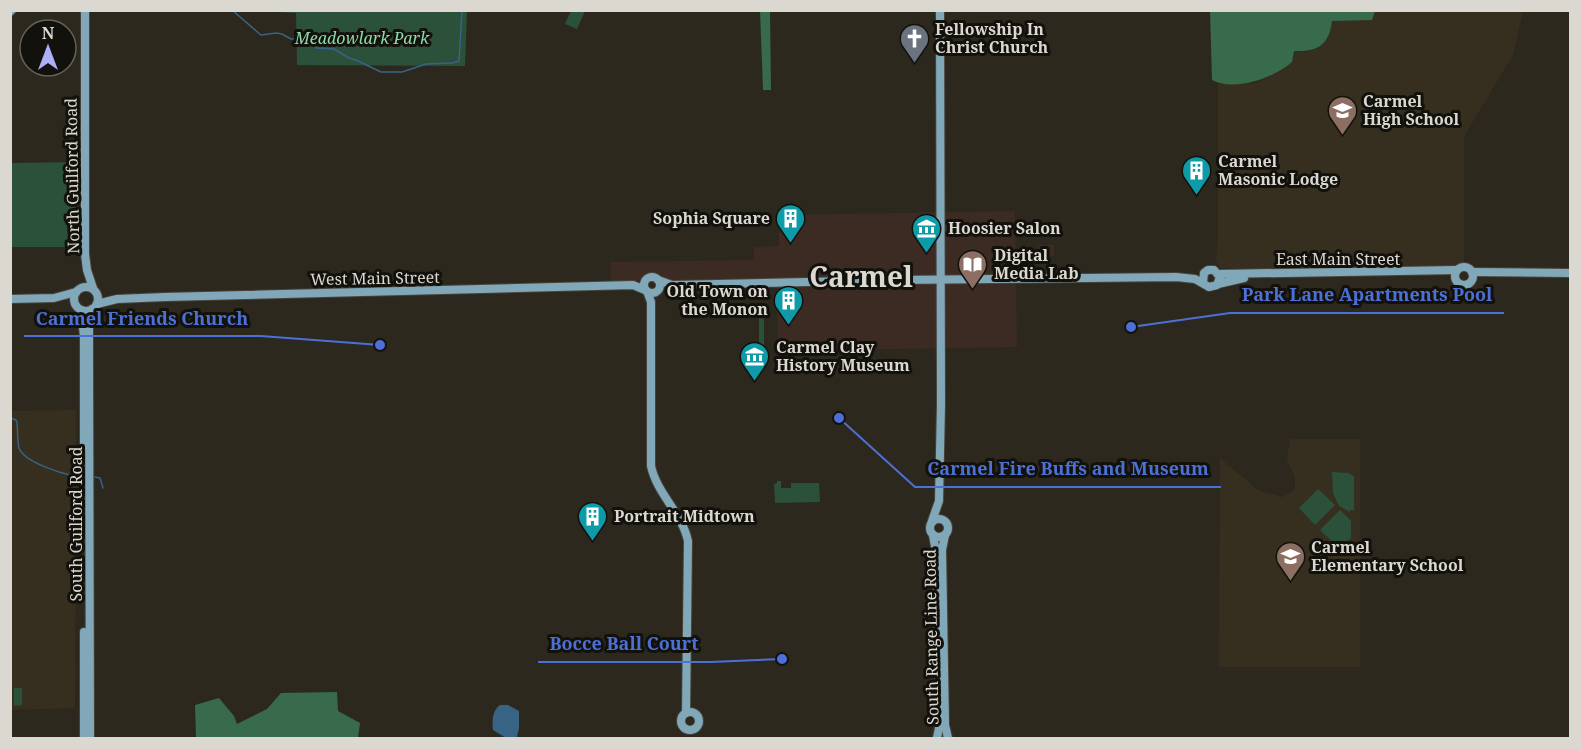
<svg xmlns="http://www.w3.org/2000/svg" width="1581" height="749" font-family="'Noto Serif',serif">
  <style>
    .commercial { fill: #3c2b22 }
    .built { fill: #362f20 }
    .green { fill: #2b513a }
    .forest { fill: #386a4c }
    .water { fill: #376485 }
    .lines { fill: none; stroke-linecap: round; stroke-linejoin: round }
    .stream { stroke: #376485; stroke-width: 1.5 }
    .secondary-casing { stroke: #48443b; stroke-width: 10 }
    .secondary { stroke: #81a8b9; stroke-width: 8 }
    .labels { text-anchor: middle; stroke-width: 6; stroke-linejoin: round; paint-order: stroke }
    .poi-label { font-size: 16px; font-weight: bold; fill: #dbd8d2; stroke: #13110c; text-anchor: start }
    .park-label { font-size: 16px; font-style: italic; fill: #8edbab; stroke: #13110c }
    .street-label { font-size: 16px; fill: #dbd8d2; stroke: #13110c }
    .town-label { font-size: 28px; font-weight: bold; fill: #dbd8d2; stroke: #13110c }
    .leader { fill: none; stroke: #4c70d6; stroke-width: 2 }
    .callout-dot { fill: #4c70d6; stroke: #13110c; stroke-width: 2 }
    .callout-label { font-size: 18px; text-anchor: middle; font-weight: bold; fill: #4c70d6; stroke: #13110c; stroke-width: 6; stroke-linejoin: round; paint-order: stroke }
  </style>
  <rect width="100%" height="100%" fill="#2c281e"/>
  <g class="commercial">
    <polygon points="1015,211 1017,347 778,351 777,279 611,282 610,262 754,260 754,247 779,246 779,215"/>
    <rect x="1039" y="245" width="15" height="11"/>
  </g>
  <g class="built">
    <polygon points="1375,11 1523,11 1513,55 1466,133 1464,140 1464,268 1220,268 1216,260 1218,240 1218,84 1256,83 1262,80 1287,67 1294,51 1306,52 1318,48 1327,39 1332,20 1371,20"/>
    <polygon points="76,410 75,708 11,710 10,411"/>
    <polygon points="1290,439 1360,439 1360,667 1219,667 1220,458 1259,491 1282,497 1295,490 1295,477 1287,460"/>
  </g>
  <g class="green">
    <polygon points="258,11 467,11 465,66 297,65 296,13"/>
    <polygon points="571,11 585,11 577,29 565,24"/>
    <polygon points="79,162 78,229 76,247 11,247 11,163"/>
    <polygon points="759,318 764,319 764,348 759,348"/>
    <polygon points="1332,472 1348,473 1354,476 1354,510 1350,510 1350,512 1339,506 1333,493"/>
    <polygon points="777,481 781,481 781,488 791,488 791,483 819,483 820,502 775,503 774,484 777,483"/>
    <polygon points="1318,489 1335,505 1315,525 1299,508"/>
    <polygon points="1340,510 1351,521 1351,538 1339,548 1320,530"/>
    <polygon points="14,688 22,688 22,705 14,706"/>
  </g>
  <g class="forest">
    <polygon points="760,11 770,11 771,90 763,90"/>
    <path d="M 1210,11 L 1210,10 L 1375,11 L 1372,20 L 1332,21 C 1329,45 1318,52 1294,51 L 1292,62 C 1274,78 1234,92 1212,80 Z"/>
    <polygon points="337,692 338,711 360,723 358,738 196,738 195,705 219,698 234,716 237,724 267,709 281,693"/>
  </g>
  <path class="water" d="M 500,705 L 508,705 L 519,711 L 519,728 L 517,737 L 506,738 L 493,730 C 492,721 492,711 500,705 Z"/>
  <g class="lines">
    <g class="stream">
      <polyline points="232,10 261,35 276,33 282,34 291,39 308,39 316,48 334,49 349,58 358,61 381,72 402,72 426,64 452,63 459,61 462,10"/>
      <path d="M 10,418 L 16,420 L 17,423 C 18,431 17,440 19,448 C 24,462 60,473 74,476"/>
      <polyline points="95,477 100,478 103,488"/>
    </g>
    <defs>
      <g id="secondary">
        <polyline points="85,10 85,254 87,270 93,288"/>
        <polyline points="10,12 12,10"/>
        <circle cx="1464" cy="276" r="9"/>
        <polyline points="1472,272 1570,273"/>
        <polyline points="1218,274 1457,270"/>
        <circle cx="652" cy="285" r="8"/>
        <polyline points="658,280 672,285 897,280 1176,277 1195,279 1209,287 1217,285 1220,277 1214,270 1208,270 1204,273 1203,282"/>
        <polyline points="1218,284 1244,278"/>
        <circle cx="86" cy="299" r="12"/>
        <path d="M 647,291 L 651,302 L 651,466 C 657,494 682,513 688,541 L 686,713"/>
        <polyline points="10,299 54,298 76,292"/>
        <polyline points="97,304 117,299 165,297 633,285 645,290"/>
        <polyline points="81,310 84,336 84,446"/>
        <circle cx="939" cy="528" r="9"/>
        <polyline points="932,521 939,501 941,404 940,10"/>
        <polyline points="933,535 936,552 940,723 937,738"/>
        <polyline points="945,535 942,550 945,725 948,738"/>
        <polyline points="84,632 84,738"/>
        <circle cx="690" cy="721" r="9"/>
        <polyline points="90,738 89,353 89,319 92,309"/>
      </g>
    </defs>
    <use href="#secondary" class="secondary-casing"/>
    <use href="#secondary" class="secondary"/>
  </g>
  <defs>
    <symbol id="church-pin" viewBox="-11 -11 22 30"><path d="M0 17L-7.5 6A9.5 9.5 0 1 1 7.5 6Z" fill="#6b7280" stroke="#13110c"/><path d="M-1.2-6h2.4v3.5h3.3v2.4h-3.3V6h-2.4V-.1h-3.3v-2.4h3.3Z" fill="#fff"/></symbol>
    <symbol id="school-pin" viewBox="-11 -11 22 30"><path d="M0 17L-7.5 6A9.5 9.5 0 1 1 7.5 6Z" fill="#8d6e63" stroke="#13110c"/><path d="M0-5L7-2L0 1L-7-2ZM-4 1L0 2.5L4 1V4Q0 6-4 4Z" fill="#fff"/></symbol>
    <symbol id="building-pin" viewBox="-11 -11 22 30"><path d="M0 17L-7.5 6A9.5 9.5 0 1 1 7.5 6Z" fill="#0f9aa8" stroke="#13110c"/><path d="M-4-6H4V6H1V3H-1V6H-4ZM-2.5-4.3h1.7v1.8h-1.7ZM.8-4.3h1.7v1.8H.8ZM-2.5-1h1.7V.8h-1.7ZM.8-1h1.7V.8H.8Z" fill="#fff"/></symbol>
    <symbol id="museum-pin" viewBox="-11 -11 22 30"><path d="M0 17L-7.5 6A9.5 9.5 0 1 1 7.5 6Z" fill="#0f9aa8" stroke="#13110c"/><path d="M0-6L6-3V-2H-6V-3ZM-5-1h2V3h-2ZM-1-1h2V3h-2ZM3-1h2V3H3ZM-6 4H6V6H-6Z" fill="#fff"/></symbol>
    <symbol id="library-pin" viewBox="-11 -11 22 30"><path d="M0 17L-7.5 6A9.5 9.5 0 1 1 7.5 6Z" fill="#8d6e63" stroke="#13110c"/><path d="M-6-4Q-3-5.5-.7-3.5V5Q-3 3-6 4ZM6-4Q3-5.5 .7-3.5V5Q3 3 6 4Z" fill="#fff"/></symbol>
  </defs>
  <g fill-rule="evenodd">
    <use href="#church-pin" x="898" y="22" width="33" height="45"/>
    <use href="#school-pin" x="1326" y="94" width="33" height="45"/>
    <use href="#building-pin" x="1180" y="154" width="33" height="45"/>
    <use href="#building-pin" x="774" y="202" width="33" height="45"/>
    <use href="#museum-pin" x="910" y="212" width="33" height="45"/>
    <use href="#library-pin" x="956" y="248" width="33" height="45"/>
    <use href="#building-pin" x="772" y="284" width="33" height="45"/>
    <use href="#museum-pin" x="738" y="340" width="33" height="45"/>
    <use href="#building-pin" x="576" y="500" width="33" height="45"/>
    <use href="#school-pin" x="1274" y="540" width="33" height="45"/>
  </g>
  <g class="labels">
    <g class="poi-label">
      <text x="935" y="35">Fellowship In<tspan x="935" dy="18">Christ Church</tspan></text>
      <text x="1363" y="107">Carmel<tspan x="1363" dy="18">High School</tspan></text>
      <text x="1218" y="167">Carmel<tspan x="1218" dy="18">Masonic Lodge</tspan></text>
      <text x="770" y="224" text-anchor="end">Sophia Square</text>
      <text x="948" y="234">Hoosier Salon</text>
      <text x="994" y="261">Digital<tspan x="994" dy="18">Media Lab</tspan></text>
      <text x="768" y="297" text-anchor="end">Old Town on<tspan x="768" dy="18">the Monon</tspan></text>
      <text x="776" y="353">Carmel Clay<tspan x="776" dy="18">History Museum</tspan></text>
      <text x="614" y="522">Portrait Midtown</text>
      <text x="1311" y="553">Carmel<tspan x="1311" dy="18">Elementary School</tspan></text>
    </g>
    <g class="park-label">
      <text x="362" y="44">Meadowlark Park</text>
    </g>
    <g class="street-label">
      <text transform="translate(72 176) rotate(-91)" y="6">North Guilford Road</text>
      <text x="1338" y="265">East Main Street</text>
      <text transform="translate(375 278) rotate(-1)" y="6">West Main Street</text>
      <text transform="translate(76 524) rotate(-90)" y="6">South Guilford Road</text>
      <text transform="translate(931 637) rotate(-91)" y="6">South Range Line Road</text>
    </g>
    <g class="town-label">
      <text x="861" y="287">Carmel</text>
    </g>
  </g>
  <path class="leader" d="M1131 327L1230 313H1504M380 345L261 336H24M839 418L915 487H1221M782 659L711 662H538"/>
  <g class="callout-dot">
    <circle cx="1131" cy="327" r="6"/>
    <circle cx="380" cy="345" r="6"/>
    <circle cx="839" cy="418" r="6"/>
    <circle cx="782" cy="659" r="6"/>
  </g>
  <g class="callout-label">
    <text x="1367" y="301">Park Lane Apartments Pool</text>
    <text x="142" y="325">Carmel Friends Church</text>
    <text x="1068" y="475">Carmel Fire Buffs and Museum</text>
    <text x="624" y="650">Bocce Ball Court</text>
  </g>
  <rect width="1581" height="749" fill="none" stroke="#dbd8d2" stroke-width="24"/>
  <g transform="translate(48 48)"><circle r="28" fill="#13110c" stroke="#63615b" stroke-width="1.5"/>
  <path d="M0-4.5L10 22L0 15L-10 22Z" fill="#aeaefb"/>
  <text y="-9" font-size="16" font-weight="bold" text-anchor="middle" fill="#dbd8d2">N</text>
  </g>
</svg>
